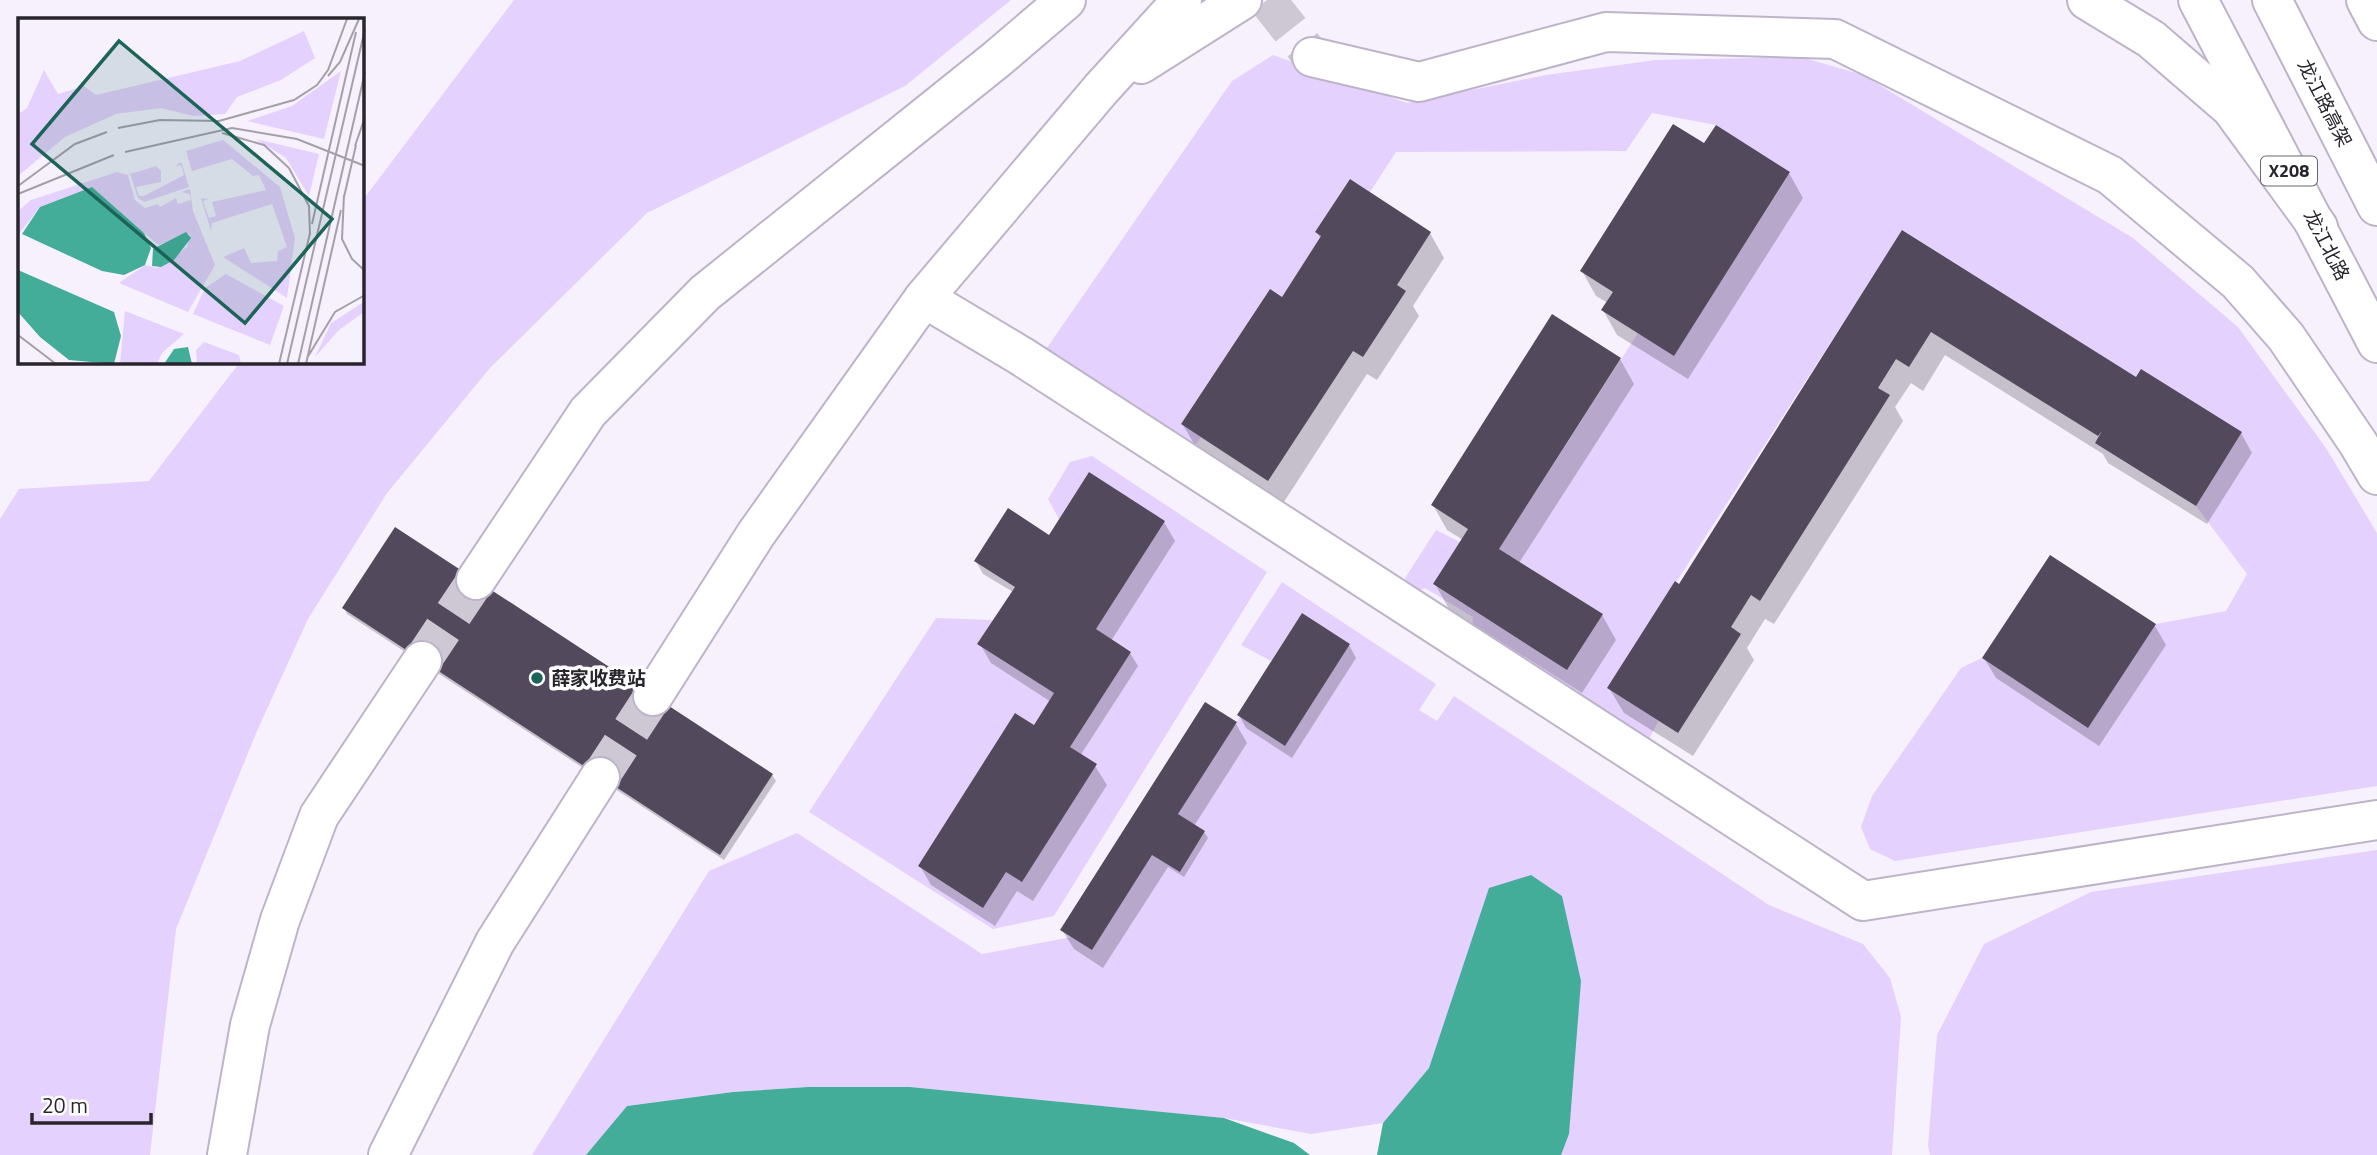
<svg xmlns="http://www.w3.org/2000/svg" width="2377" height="1155" font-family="'Titillium Web','Noto Sans SC',sans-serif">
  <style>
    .green { fill: #e5d1fd }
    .water { fill: #43ad9a }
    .shadow { fill: #0003 }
    .building { fill: #524a5c }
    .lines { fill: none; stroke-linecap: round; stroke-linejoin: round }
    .minor-tunnel { stroke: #cec8d4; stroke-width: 38; stroke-dasharray: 38 19; stroke-linecap: butt }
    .highway-tunnel { stroke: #cec8d4; stroke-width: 38; stroke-dasharray: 38 19; stroke-linecap: butt }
    .minor-casing { stroke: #bdb4c9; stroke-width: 42 }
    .major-casing { stroke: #bdb4c9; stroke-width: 42 }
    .highway-casing { stroke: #bdb4c9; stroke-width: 42 }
    .minor { stroke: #fff; stroke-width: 38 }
    .major { stroke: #fff; stroke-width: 38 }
    .highway { stroke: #fff; stroke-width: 38 }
    .poi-dot { fill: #1c6458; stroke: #fff; stroke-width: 2.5 }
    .labels { text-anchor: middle; stroke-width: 7; stroke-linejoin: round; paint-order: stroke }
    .shield { fill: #fff; stroke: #69666c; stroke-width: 2 }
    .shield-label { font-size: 18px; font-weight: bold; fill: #29252d }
    .street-label { font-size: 19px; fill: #29252d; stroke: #fff }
    .poi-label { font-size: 19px; font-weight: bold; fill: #29252d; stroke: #fff; text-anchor: start }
    .inset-road { fill: none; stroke: #a59faa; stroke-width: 2 }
    .view { fill: #1c6458; fill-opacity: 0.15; stroke: #1c6458; stroke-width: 3.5 }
    .inset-edge { fill: none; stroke: #29252d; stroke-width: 3.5 }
  </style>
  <rect width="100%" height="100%" fill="#f7f1fe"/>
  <g class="green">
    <polygon points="514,0 1011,0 905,86 647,213 490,368 387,493 308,619 257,731 176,929 150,1155 0,1155 0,519 19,489 149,481 240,362 362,362 362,201"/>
    <polygon points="1273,55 1407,103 1546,75 1656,60 1801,57 1863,75 2133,238 2238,327 2326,448 2377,533 2377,786 1895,861 1870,849 1861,827 1872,796 1961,668 1982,658 2088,727 2156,624 2226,611 2247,574 2196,506 2242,433 2135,378 1903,230 1608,688 1659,720 1649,739 1472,628 1473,617 1425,588 1417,592 1409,586 1405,578 1436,530 1460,542 1433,585 1568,669 1603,614 1499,549 1638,333 1674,355 1790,173 1716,125 1652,113 1626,151 1396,152 1370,192 1350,179 1315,232 1321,236 1282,297 1269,290 1181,424 1201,437 1192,450 1044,352 1232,81"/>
    <polygon points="1092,456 1267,572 1054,916 993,929 809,812 936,618 993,620 978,644 1054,693 1034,725 1015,714 918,866 983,907 1006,872 1022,882 1096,765 1070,747 1131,652 1096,629 1165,521 1089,472 1059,519 1048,499 1070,462"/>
    <polygon points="1282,582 1436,684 1419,710 1437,721 1454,696 1769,905 1863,944 1890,978 1901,1017 1892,1155 1561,1155 1569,1134 1456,990 1429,1068 1383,1123 1311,1134 1224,1118 910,1087 807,1087 733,1092 627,1106 586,1155 532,1155 709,871 797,833 982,954 1072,937 1152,855 1181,871 1205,831 1178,814 1240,717 1285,746 1350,644 1302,613 1271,661 1241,645"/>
    <polygon points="2377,850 2377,1155 1930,1155 1928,1146 1937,1035 1984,944 2091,892"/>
  </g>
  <g class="water">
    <polygon points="1531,875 1562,896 1581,981 1569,1134 1561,1155 1377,1155 1383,1123 1429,1068 1489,888"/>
    <polygon points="808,1087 910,1087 1224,1118 1294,1143 1310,1155 586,1155 627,1106 733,1092"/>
  </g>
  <g class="shadow">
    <polygon points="1705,145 1789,173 1803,198 1688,379 1617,335 1603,310 1608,303 1596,296 1582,271"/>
    <polygon points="1903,232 2134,378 2241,433 2252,453 2207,524 2108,463 2103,454 1945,355 1923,391 1911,383 1895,407 1903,421 1774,624 1765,619 1747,648 1754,660 1693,756 1624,713 1609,688 1680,586"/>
    <polygon points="1317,233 1430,233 1444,258 1413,306 1419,316 1377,380 1367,374 1282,505 1197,449 1183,425 1282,299 1321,239"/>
    <polygon points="1620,359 1634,384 1519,563 1602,615 1616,640 1582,693 1449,609 1435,584 1463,540 1447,530 1433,505"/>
    <polygon points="1164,522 1175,541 1111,641 1130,653 1138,666 1080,756 1095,766 1107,785 1033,901 1017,891 995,926 931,885 920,866 1040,731 1051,702 991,663 980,644 1013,592 983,574 976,561 1049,537"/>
    <polygon points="396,530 772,775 776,781 724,860 347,614 344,608"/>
    <polygon points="2155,626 2166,645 2099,746 1996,678 1984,658"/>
    <polygon points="1349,645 1356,658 1292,758 1246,728 1239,715"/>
    <polygon points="1236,724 1247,743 1194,826 1204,832 1208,838 1184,877 1168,867 1103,968 1074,949 1062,930"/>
  </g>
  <g class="building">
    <polygon points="1673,124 1704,143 1716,125 1790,172 1674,356 1601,310 1613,292 1580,271"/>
    <polygon points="1350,179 1431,232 1397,285 1406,291 1363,357 1353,351 1268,481 1181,424 1270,289 1282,297 1321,236 1315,232"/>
    <polygon points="1902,230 2136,377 2141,369 2242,432 2196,506 2095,443 2102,431 2098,436 1931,332 1909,367 1896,359 1878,388 1890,395 1760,601 1751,595 1731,627 1741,634 1678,733 1607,688 1675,581 1679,584"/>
    <polygon points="1552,314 1621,358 1499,549 1603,614 1567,670 1433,584 1468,529 1431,505"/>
    <polygon points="1089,472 1165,521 1096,629 1131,652 1070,747 1097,764 1022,882 1006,872 983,908 918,866 1015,713 1034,725 1054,693 977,644 1015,587 974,561 1008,508 1049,535"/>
    <polygon points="395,527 773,774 720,855 342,608"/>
    <polygon points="2050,555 2156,624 2088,728 1982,658"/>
    <polygon points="1302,613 1350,644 1285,746 1237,715"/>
    <polygon points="1205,702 1237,722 1178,814 1205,831 1180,872 1152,855 1092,950 1060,930"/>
  </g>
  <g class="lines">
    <polyline class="minor-tunnel" points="1267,0 1312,57"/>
    <g class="highway-tunnel">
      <polyline points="422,661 476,580"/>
      <polyline points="600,777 653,696"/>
    </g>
    <defs>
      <g id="minor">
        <polyline points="1312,57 1419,82 1606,32 1835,39 2110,175 2238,282 2286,337 2358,443 2377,475"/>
        <polyline points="924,298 1021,356 1863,901 2377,820"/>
      </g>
      <polyline id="major" points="2198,0 2377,343"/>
      <g id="highway">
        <polyline points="2087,0 2151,39 2231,108 2318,227"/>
        <polyline points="2272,0 2377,206"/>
        <polyline points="2366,0 2377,21"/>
        <polyline points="1141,64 1242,0"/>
        <polyline points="476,580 588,412 705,293 997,59 1066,0"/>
        <polyline points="653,696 756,534 924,298 1101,89 1182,0"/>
        <polyline points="227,1155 250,1025 280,920 319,816 422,661"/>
        <polyline points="388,1155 495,942 600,777"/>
      </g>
    </defs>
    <use href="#minor" class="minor-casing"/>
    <use href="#major" class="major-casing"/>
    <use href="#highway" class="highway-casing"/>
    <use href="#minor" class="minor"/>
    <use href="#major" class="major"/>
    <use href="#highway" class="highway"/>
  </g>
  <circle class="poi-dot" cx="537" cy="678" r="7"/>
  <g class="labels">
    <rect class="shield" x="2261" y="156.5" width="56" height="29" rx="5"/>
    <g class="shield-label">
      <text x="2289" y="177">X208</text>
    </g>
    <g class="street-label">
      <text transform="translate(2325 103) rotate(63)" y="7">龙江路高架</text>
      <text transform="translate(2327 245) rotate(63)" y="7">龙江北路</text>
    </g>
    <g class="poi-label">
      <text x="551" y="685">薛家收费站</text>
    </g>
  </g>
  <g transform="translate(18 18)">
    <rect width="346" height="346" fill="#f7f1fe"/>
    <path d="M 286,13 L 297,40 L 263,62 L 219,79 L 207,96 L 175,98 L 143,90 L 98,96 L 47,119 L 0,158 L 0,96 L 9,90 L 26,52 L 40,76 L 66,68 L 78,77 L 222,43 ZM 323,53 L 306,121 L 229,103 L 274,88 ZM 238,121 L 301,136 L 291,178 L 268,140 ZM 205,122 L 262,169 L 277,220 L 269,280 L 205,239 L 226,230 L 233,245 L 259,243 L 260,233 L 269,229 L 254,186 L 194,205 L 193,213 L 183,180 L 191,181 L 185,183 L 191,200 L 198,198 L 194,184 L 248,172 L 241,157 L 235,158 L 214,141 L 174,153 L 168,133 ZM 162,144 L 164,146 L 171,169 L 126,184 L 120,180 L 112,156 L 138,148 L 143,153 L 143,164 L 118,169 L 121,178 L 126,178 L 166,157 L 163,147 L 157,149 ZM 99,154 L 110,157 L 117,182 L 127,190 L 140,186 L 142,189 L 158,180 L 160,186 L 173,182 L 171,176 L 163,174 L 172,171 L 175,193 L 197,247 L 170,294 L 101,265 L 127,247 L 139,250 L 169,229 L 172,216 L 140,227 L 74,169 L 22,189 L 0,217 L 0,193 L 13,182 ZM 208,256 L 266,288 L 252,327 L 175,296 L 187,270 ZM 346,284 L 346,294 L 321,312 L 297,339 L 313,305 ZM 107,293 L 166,316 L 144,335 L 139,346 L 102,346 ZM 186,324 L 221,337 L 223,346 L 179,346 L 178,332 Z" fill="#e5d1fd"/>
    <path d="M 74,169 L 126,215 L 133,230 L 127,247 L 106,257 L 84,253 L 4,216 L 22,189 ZM 168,214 L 173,220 L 156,242 L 143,249 L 134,248 L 135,231 ZM 0,252 L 96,294 L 103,318 L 96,346 L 51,342 L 22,319 L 0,294 ZM 170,329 L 174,346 L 146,346 L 156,331 Z" fill="#43ad9a"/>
    <path class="inset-road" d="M 310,58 L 322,44 L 341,1M 100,110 L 142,102 L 201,103 L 276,82 L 299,67 L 310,52 L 329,1M 204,115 L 246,127 L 271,150 L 291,188 L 292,217M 337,128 L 347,99M 107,134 L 214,110 L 279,121 L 347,148M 0,168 L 57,126 L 89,114M 0,176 L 96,137M 326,177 L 324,221 L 334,241 L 347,253M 326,179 L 338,127M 294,206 L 338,14M 0,317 L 38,346M 289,340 L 317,294 L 347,277M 261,346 L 292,215M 269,346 L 347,11M 280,346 L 347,54M 288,346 L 323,192"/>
    <path class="view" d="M 101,23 L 314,201 L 227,305 L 14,126 Z"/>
    <rect width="346" height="346" class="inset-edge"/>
  </g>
  <path d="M32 1113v10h119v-10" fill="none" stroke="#29252d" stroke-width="3.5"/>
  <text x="42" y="1113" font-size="21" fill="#29252d" stroke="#ffffff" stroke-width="5" paint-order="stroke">20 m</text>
</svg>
